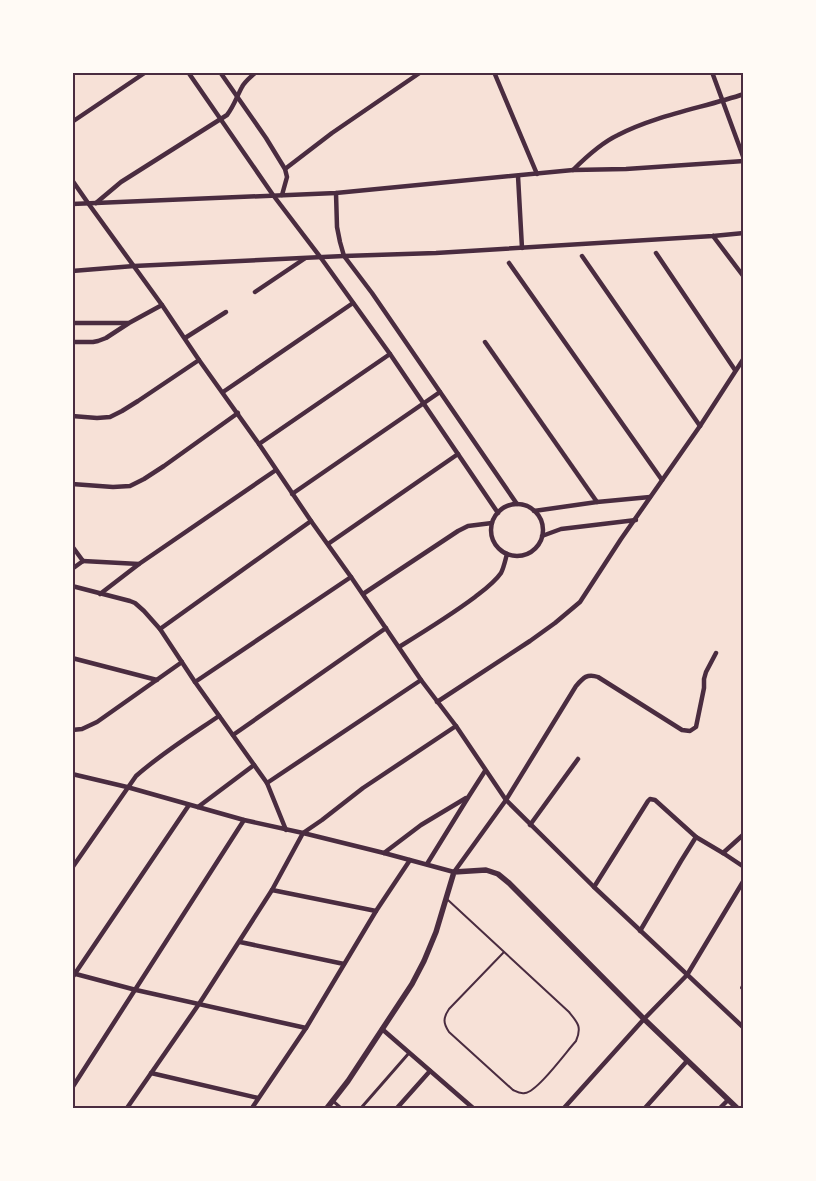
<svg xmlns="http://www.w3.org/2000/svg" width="816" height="1181" font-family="'Fira Sans Condensed',sans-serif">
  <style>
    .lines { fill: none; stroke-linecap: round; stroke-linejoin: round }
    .service { stroke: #4a2c40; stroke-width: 2 }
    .pedestrian { stroke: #4a2c40; stroke-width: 3 }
    .minor { stroke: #4a2c40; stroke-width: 4.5 }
    .tertiary { stroke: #4a2c40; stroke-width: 5.5 }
    .neatline { fill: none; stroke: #4a2c40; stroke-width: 2 }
  </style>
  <rect width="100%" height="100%" fill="#f7e1d7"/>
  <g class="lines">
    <g class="service">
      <path d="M 448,900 L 569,1012 C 578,1023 582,1027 576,1041 C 566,1052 537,1092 525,1093 C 520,1094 517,1092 513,1090 L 449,1032 C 443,1023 443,1018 449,1009 L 504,952"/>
      <polyline points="744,981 741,988 744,992"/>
    </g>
    <g class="pedestrian">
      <polyline points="333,1101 341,1108"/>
      <polyline points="361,1108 409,1053"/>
    </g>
    <g class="minor">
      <polyline points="188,72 273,195 321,258 390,354 498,513"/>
      <polyline points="220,72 266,138 285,169 287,177 282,195"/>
      <polyline points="494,72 537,174"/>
      <polyline points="712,72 744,159"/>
      <polyline points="72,122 146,72"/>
      <polyline points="285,169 332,133 421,72"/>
      <path d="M 573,170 C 586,157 601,143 618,135 C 657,115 702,108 744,94"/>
      <polyline points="518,176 522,248"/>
      <polyline points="72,180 88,203 162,305 199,360 259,444 311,521 351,577 421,680 456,726 506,800 594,887 744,1028"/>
      <polyline points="336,193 337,227 340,242 344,256 372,293 517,504"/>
      <path d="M 96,203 L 121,182 L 227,115 C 234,106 237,96 242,87 C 245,81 251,77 256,72"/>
      <polyline points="72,204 336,193 573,170 626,169 744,161"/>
      <polyline points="713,236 744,277"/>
      <polyline points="656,253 735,370"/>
      <polyline points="582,256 700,426"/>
      <polyline points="509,263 662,480"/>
      <polyline points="72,271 134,266 344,256 436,253 713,236 744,233"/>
      <polyline points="255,292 304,259"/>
      <polyline points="72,323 128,323"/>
      <polyline points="185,338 226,312"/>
      <polyline points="72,342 93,342 98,341 106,338 129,323 162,305"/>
      <polyline points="485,342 597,502"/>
      <polyline points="223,392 353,303"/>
      <polyline points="72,416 97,418 110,417 122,411 138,401 199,360"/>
      <polyline points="259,444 390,354"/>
      <polyline points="72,484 113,487 130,486 144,479 164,466 238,413"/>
      <polyline points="292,494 440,392"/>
      <circle cx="517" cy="530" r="26"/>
      <polyline points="534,511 597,502 650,497"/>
      <polyline points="542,536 561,529 636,520"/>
      <polyline points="328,544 458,454"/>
      <polyline points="72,546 83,561"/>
      <polyline points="83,561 139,564"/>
      <polyline points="72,569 83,561"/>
      <polyline points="72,586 130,601 135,603 144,611 160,629 195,682 267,783 286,830"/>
      <polyline points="100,594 139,564 276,470"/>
      <polyline points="363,594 458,531 468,526 492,523"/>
      <polyline points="160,629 311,521"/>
      <path d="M 399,647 C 425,631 451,615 475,597 C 484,590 494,583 501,573 C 504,567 505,561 507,554"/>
      <polyline points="72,658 157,680"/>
      <polyline points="195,682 351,577"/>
      <polyline points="437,702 530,641 555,623 580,602 621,539 700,426 744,358"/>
      <polyline points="72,730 82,729 97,722 182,662"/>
      <polyline points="233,735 386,628"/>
      <path d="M 72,774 L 127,787 L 244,820 L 303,833 L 384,853 L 454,872 L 506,800 L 576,686 C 583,678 587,673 598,677 L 682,730 L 690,731 L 696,727 L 704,688 L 704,679 L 706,672 L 716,653"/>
      <polyline points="267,783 421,680"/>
      <polyline points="198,807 254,765"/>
      <polyline points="530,825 578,759"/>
      <polyline points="384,853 421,825 466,798"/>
      <polyline points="723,853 744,834"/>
      <polyline points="427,864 469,796 485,771"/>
      <path d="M 72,868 L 136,776 C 162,753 191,735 219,716"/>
      <polyline points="594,887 648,801 650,799 655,800 696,837 723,853 744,867"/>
      <polyline points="272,890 376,911"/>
      <polyline points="640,931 681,861 696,837"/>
      <polyline points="240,942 344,964"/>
      <polyline points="72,973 136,990 306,1028"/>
      <polyline points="72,978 189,805"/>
      <polyline points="382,1029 473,1108"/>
      <polyline points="151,1073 258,1098"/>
      <polyline points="72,1088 244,820"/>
      <polyline points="127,1108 199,1004 272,890 303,833 322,820 363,788 456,726"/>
      <polyline points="252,1108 306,1028 376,911 410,860"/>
      <polyline points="397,1108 430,1071"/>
      <polyline points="564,1108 644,1019 687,975 744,880"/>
      <polyline points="645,1108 687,1061"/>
      <polyline points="720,1108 728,1100"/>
    </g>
    <polyline class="tertiary" points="327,1108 348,1081 412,984 424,961 436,932 454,872 486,870 498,874 509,883 644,1019 737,1108"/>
  </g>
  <rect width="816" height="1181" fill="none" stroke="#fffaf5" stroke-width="148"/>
  <rect x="74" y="74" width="668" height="1033" class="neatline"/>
</svg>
